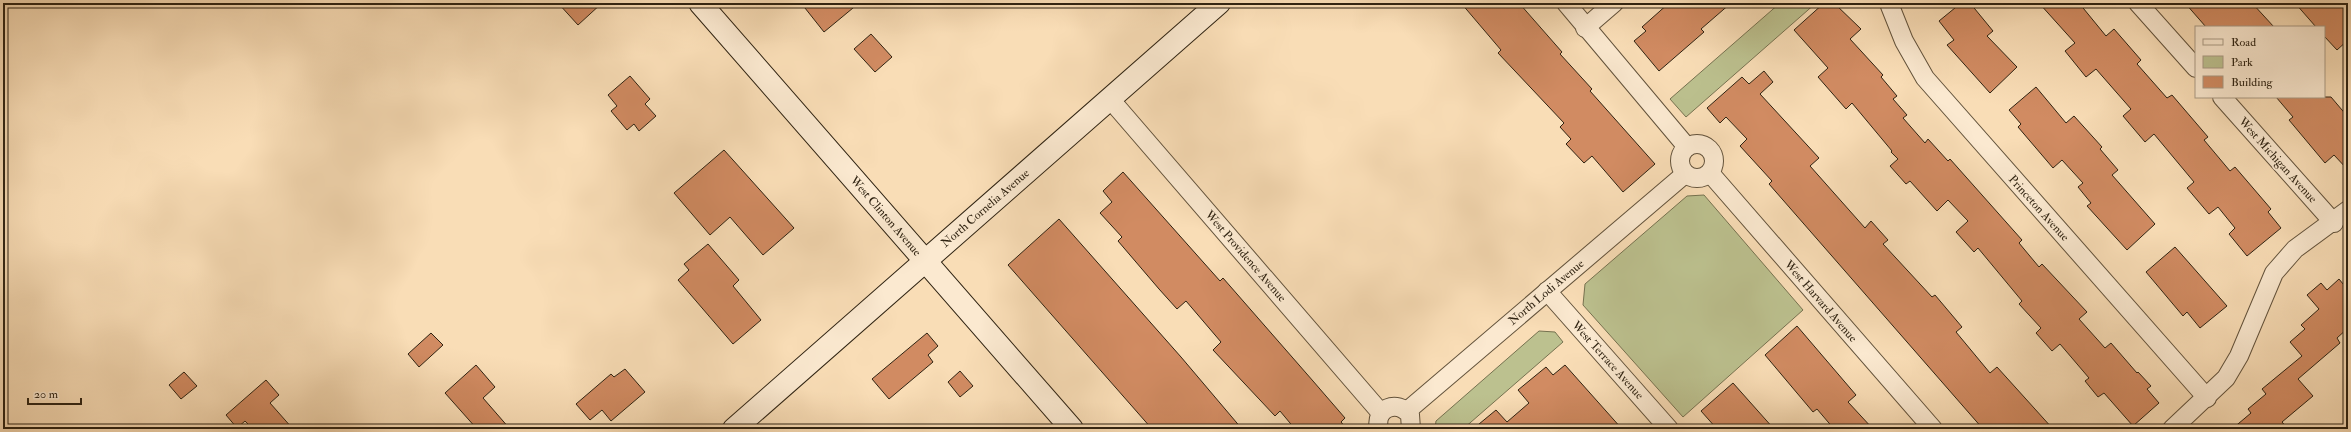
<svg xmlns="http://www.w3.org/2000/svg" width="2351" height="432" font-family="'IM FELL Double Pica',serif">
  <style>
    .green { fill: #bcc18f; stroke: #767250 }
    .building { fill: #d18b62; stroke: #2f2312 }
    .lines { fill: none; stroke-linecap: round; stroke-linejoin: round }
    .street-casing { stroke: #62523b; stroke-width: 20 }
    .secondary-casing { stroke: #2f2312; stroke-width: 24 }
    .street { stroke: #fbe9d0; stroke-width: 18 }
    .secondary { stroke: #fbe9d0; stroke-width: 22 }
    .labels { text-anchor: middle; stroke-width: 3.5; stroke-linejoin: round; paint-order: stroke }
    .street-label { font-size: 12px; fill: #2f2312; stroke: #fbe9d0 }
  </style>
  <rect width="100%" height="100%" fill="#f9ddb6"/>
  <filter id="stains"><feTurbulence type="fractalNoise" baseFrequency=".005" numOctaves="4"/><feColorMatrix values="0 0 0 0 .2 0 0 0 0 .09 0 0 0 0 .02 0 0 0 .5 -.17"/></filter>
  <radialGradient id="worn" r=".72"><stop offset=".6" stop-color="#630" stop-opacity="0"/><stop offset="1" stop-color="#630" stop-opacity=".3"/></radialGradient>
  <g class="green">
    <polygon points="1780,3 1816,3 1686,117 1670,99"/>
    <polygon points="1704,195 1803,310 1683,417 1583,305 1585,284 1687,196"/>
    <polygon points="1539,331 1555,332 1563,342 1463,429 1435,429 1436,421"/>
  </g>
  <g class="building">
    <polygon points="558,3 602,3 578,25"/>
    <polygon points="801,3 859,3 824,32"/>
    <polygon points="1461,3 1519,3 1562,52 1560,54 1592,89 1590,91 1655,164 1623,192 1592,156 1584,163 1566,144 1571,139 1560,127 1564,123 1498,53 1501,50"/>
    <polygon points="1669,3 1731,3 1701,29 1704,32 1659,71 1634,41 1646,31 1642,27"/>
    <polygon points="1824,3 1834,3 1861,29 1850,39 1883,75 1881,77 1897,96 1893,99 1907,115 1903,118 1925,143 1928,139 1948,161 1950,159 2022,240 2019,243 2039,267 2042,264 2087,312 2079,319 2105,348 2111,343 2137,373 2138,372 2151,386 2147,389 2159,403 2133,426 2104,393 2098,397 2085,381 2089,378 2060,344 2052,351 2036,333 2041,328 2019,304 2022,301 1978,248 1974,252 1956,232 1968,221 1948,200 1937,211 1910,181 1906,184 1890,166 1898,159 1891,152 1892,151 1852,103 1846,109 1818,77 1828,68 1794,30"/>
    <polygon points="1961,3 1970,3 1993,31 1987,36 2017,67 1990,93 1947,45 1954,40 1939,21"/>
    <polygon points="2039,3 2079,3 2106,36 2114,29 2141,60 2137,64 2167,98 2172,95 2208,137 2204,140 2230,171 2235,167 2271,209 2268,212 2281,228 2247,256 2229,234 2235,228 2218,207 2209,214 2187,188 2194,182 2154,134 2145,142 2123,116 2131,109 2096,69 2086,77 2065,51 2075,43"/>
    <polygon points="2185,3 2252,3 2274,27 2206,27"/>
    <polygon points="2295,3 2348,3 2348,40 2337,50 2324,36 2324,27 2316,27"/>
    <polygon points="871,34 892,57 875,72 854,49"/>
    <polygon points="1764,71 1773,82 1760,94 1819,158 1810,166 1865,228 1871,221 1888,240 1883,244 1932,297 1935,295 1962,327 1956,332 1990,373 1997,367 2053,429 1983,429 1769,184 1772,181 1740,146 1747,139 1726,117 1720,123 1707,108 1742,77 1749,84"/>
    <polygon points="630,76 650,99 645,104 656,116 639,131 634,124 627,130 611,111 617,106 608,95"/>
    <polygon points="2036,87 2066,123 2074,116 2102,147 2100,149 2118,170 2112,175 2155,224 2127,250 2087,206 2091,203 2078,187 2083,183 2062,160 2053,168 2018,127 2021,124 2009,110"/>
    <polygon points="2276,97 2331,97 2348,117 2348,170 2334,155 2325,163 2289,120 2293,117"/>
    <polygon points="724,150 794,228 763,255 730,217 710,235 674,193"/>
    <polygon points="1123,172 1220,281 1223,278 1313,381 1345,418 1341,422 1347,429 1295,429 1280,411 1275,416 1213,350 1221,342 1186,301 1177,309 1159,289 1118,241 1122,237 1100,213 1112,202 1103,191"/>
    <polygon points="1059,219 1181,357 1242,429 1152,429 1008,265"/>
    <polygon points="708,244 739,280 733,286 761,320 733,344 678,280 689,270 684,264"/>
    <polygon points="2175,247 2227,306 2200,328 2187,312 2183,316 2146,272"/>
    <polygon points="2339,279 2348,290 2348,328 2337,338 2340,343 2298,379 2313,396 2282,422 2288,429 2232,429 2251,413 2248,409 2266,394 2262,389 2302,356 2290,342 2305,329 2301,325 2319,309 2307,295 2321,283 2327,290"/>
    <polygon points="1797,326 1856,395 1848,402 1873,429 1834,429 1817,409 1813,412 1765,355"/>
    <polygon points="431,333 443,345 419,367 408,354"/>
    <polygon points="927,333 938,346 928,355 933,362 889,399 872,379"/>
    <polygon points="476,365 495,387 483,398 510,429 477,429 445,393"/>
    <polygon points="1565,365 1622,429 1473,429 1496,410 1507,422 1529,403 1518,390 1546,367 1553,375"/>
    <polygon points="625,369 645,392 611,421 602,410 590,420 576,404 611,374 614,377"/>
    <polygon points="960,371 973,386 960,397 948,382"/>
    <polygon points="184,372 197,386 181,399 169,385"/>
    <polygon points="266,380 279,395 270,403 293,429 253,429 245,421 237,428 226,415"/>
    <polygon points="1733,383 1774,429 1717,429 1701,411"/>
  </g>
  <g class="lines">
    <defs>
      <g id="street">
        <polyline points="1566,3 1687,147"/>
        <polyline points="2138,3 2196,68"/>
        <polyline points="1890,6 1904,41 1925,78 2207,398"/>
        <polyline points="1585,28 1614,3"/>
        <polyline points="2222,97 2334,223"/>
        <polyline points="1110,99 1381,413"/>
        <circle cx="1697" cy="161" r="17"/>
        <polyline points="1710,173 1933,429"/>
        <polyline points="1547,291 1669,429"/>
        <polyline points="1407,411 1685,174"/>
        <path d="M 1379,429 C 1374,408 1397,399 1410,415 L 1411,429"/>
        <polyline points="2172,429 2226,378 2239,356 2274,273 2295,249 2348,210"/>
      </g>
      <g id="secondary">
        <polyline points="700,3 1072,429"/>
        <polyline points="734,429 1219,3"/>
      </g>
    </defs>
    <use href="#street" class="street-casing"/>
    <use href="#secondary" class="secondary-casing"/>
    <use href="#street" class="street"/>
    <use href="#secondary" class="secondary"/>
  </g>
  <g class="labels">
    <g class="street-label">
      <text transform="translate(2278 160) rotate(48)" y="4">West Michigan Avenue</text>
      <text transform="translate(985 208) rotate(-41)" y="4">North Cornelia Avenue</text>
      <text transform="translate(2039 208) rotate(48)" y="4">Princeton Avenue</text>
      <text transform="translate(886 216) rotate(49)" y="4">West Clinton Avenue</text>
      <text transform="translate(1246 256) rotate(49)" y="4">West Providence Avenue</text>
      <text transform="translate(1546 292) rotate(-40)" y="4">North Lodi Avenue</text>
      <text transform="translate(1821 301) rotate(49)" y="4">West Harvard Avenue</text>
      <text transform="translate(1608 360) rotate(48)" y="4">West Terrace Avenue</text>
    </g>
  </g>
  <rect width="2351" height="432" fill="none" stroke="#f9ddb6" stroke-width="16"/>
  <rect x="4" y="4" width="2343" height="424" fill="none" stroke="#2f2312" stroke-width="2"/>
  <rect x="8" y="8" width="2335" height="416" fill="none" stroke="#2f2312"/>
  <rect x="2195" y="26" width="130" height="72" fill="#fbe9d0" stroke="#a99a84"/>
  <rect x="2203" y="39" width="20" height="6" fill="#fbe9d0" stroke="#a99a84"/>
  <text x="2231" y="46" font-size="12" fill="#2f2312">Road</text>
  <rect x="2203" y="56" width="20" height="12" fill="#bcc18f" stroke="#a99a84"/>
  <text x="2231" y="66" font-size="12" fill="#2f2312">Park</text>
  <rect x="2203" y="76" width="20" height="12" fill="#d18b62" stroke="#a99a84"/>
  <text x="2231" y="86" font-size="12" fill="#2f2312">Building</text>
  <path d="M28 398v6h53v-6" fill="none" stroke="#2f2312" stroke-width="2"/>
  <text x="34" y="398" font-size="12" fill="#2f2312" stroke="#fbe9d0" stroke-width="3" paint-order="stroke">20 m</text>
  <rect width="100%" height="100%" filter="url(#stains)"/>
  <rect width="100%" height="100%" fill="url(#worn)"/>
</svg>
